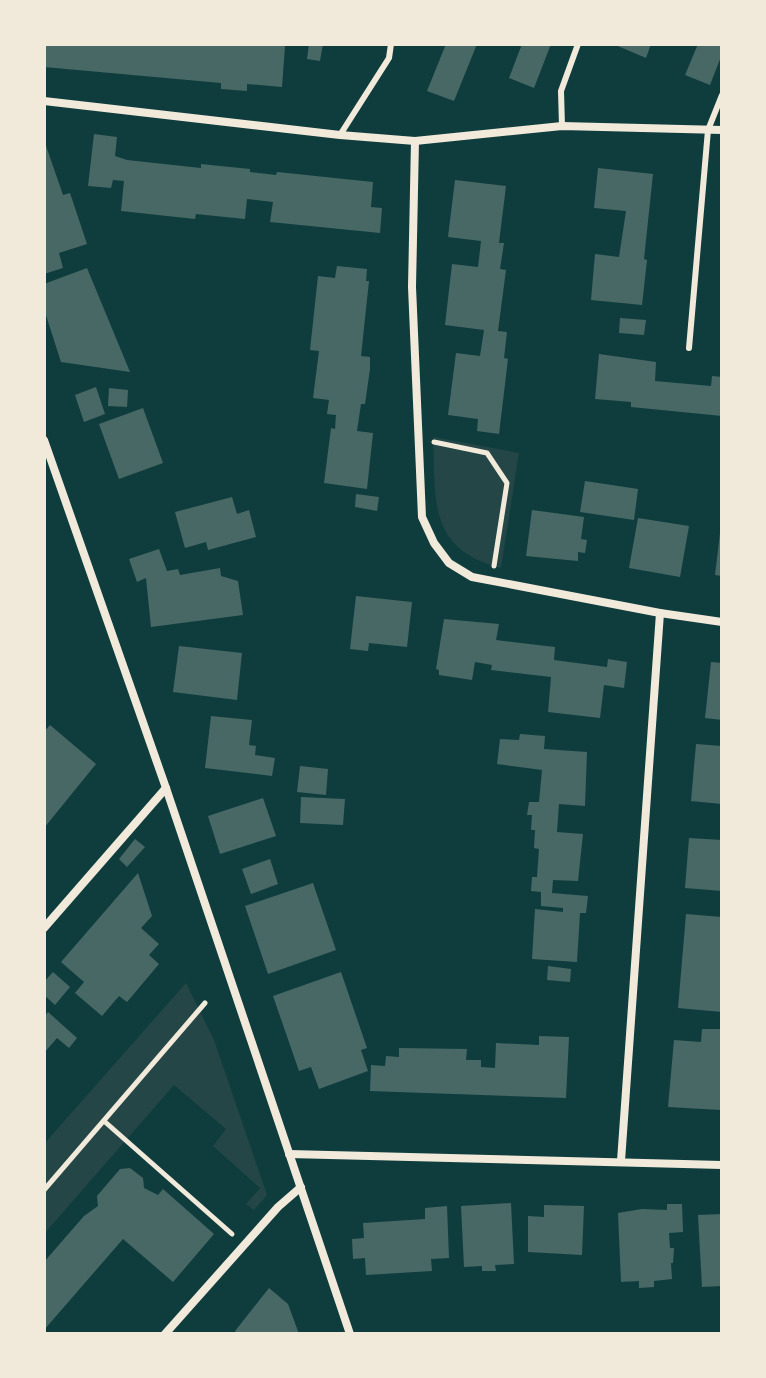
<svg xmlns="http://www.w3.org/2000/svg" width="766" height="1378" font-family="'Golos Text',sans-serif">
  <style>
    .green { fill: #244646 }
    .building { fill: #486865 }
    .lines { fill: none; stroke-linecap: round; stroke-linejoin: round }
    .path { stroke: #f1e9da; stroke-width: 5 }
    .service { stroke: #f1e9da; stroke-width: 6 }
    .minor { stroke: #f1e9da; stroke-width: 8 }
  </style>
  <rect width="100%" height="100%" fill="#0f3d3e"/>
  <g class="green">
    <path d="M 433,437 L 519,453 L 501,568 C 427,549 436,500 433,437 Z"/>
    <polygon points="186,983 214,1040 267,1195 254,1210 246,1204 260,1188 213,1146 226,1129 174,1085 44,1234 44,1144"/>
  </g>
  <g class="building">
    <polygon points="44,44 255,44 285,46 282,87 247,84 247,91 221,89 221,83 44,67"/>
    <polygon points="309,44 323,44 320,61 307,59"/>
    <polygon points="446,44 477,44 454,101 427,91"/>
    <polygon points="522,44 551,44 534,88 509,78"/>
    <polygon points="613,44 651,44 646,58"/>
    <polygon points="698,44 722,44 722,54 710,85 685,75"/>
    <polygon points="94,134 117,137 115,156 127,160 201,168 201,164 250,169 250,172 276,175 277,172 287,173 373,182 371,207 382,208 380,233 270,222 273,202 247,199 245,219 196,214 195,219 121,211 124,181 113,180 111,188 88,186"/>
    <polygon points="44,140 63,195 70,193 87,244 59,253 63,268 44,274"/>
    <polygon points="598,168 653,174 644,259 647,260 642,305 591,300 595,254 619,257 626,211 594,208"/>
    <polygon points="455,180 506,186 499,243 504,243 500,269 506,270 498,331 507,332 504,358 508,359 499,434 477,431 478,419 448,415 456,353 480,356 484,330 445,325 452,264 478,267 481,241 448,237"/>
    <polygon points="337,266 367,269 366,281 369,281 361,356 370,357 370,369 365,404 361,404 357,431 373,433 367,489 324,483 331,428 335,429 336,415 327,414 329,400 313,398 319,351 310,350 318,276 335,278"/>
    <polygon points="87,268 130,372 61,362 44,309 44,284"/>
    <polygon points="620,318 646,320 644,335 619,333"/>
    <polygon points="599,354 656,362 655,381 711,386 712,376 722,377 722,416 631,407 631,402 595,399"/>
    <polygon points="96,387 105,414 84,422 75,395"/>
    <polygon points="109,388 128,390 127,407 108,406"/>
    <polygon points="143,408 163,463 119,479 99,424"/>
    <polygon points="585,481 638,489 634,520 580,512"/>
    <polygon points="356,494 379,497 377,511 355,507"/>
    <polygon points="232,497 237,514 249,510 256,537 208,550 206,542 185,548 175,512"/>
    <polygon points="532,510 584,517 581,539 587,540 585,553 578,552 578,561 526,556"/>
    <polygon points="638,518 689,526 680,577 629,568"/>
    <polygon points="720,533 722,533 722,576 715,575"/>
    <polygon points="159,549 167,571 178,569 180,575 220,568 221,576 238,581 243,615 151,627 146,578 137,582 129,559"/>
    <polygon points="356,596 412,602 407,647 369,643 368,651 350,649"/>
    <polygon points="444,619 499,624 496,640 555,647 554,660 607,667 608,659 627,662 624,688 604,685 600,718 548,712 551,677 491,670 492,665 475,662 472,680 439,675 439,670 436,669"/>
    <polygon points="179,646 242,653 237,700 173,692"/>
    <polygon points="711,662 722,663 722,720 705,718"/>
    <polygon points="211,716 252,720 249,745 256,746 255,755 275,758 272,776 205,768"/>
    <polygon points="50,725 96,764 44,828 44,732"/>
    <polygon points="520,734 545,736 544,749 587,752 585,806 559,804 557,832 583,834 578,881 553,880 552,893 588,896 586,913 580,913 577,962 532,959 535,909 563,912 563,908 541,906 541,892 531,891 532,877 537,877 539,849 534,848 535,830 531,830 532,815 527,815 529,802 539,802 542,770 497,764 500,739 519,740"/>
    <polygon points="696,744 722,746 722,804 691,801"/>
    <polygon points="300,766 328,769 326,795 297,792"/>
    <polygon points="301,797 345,799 343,825 300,823"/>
    <polygon points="263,798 276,836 220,854 208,816"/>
    <polygon points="689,838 722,840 722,891 685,888"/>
    <polygon points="135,839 145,847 127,867 119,859"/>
    <polygon points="270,859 278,884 251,894 242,869"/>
    <polygon points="138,873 152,916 141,928 159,944 149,955 159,964 127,1002 119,996 102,1016 75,993 84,982 61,962"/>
    <polygon points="313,883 336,950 268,974 245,906"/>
    <polygon points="686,914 722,917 722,1012 678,1008"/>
    <polygon points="548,966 571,969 570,982 547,980"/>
    <polygon points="53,972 70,987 55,1005 44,995 44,982"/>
    <polygon points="341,972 367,1048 361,1050 368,1071 319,1089 311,1067 299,1071 273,996"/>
    <polygon points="48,1012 77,1038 69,1048 57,1038 44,1053 44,1017"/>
    <polygon points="702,1029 722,1029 721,1110 668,1107 674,1040 701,1042"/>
    <polygon points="539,1036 569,1037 566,1098 370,1091 371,1065 385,1066 386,1056 399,1057 399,1048 467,1049 466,1060 481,1060 481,1067 495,1068 496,1043 539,1045"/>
    <polygon points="130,1168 143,1178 144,1188 158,1195 163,1189 214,1234 173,1282 123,1239 44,1330 44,1262 84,1216 98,1206 97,1196 120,1169"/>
    <polygon points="511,1203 514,1264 495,1265 496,1271 482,1271 482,1266 464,1267 461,1206"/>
    <polygon points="667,1204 682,1204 683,1232 669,1233 670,1248 674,1248 673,1263 671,1263 672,1279 654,1281 654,1287 639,1288 639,1281 621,1282 618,1213 642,1209 667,1210"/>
    <polygon points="544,1205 584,1206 582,1255 528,1252 528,1216 544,1217"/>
    <polygon points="447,1206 449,1258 431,1259 432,1271 366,1275 365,1258 353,1259 352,1239 364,1238 363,1223 425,1219 425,1208"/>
    <polygon points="722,1214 722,1286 702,1287 698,1215"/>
    <polygon points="269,1288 288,1304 299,1334 238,1334 235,1331"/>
  </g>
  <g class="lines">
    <g class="path">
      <polyline points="434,442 487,453 507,483 494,566"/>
      <polyline points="104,1121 232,1234"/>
      <polyline points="44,1190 205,1003"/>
    </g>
    <g class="service">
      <polyline points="562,126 561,91 578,44"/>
      <polyline points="340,135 389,58 391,44"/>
      <polyline points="689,348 708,130 722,95"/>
    </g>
    <g class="minor">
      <polyline points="44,101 340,135 415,141 562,126 722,130"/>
      <polyline points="415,141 412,287 422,517 434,543 449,563 472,577 660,613 722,622"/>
      <polyline points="44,440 166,788 350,1334"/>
      <polyline points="44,928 166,788"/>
      <polyline points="289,1154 722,1165"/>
      <polyline points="621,1161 660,613"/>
      <polyline points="165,1334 278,1207 301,1187"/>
    </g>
  </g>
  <rect width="766" height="1378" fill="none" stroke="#f1e9da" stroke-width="92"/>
</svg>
